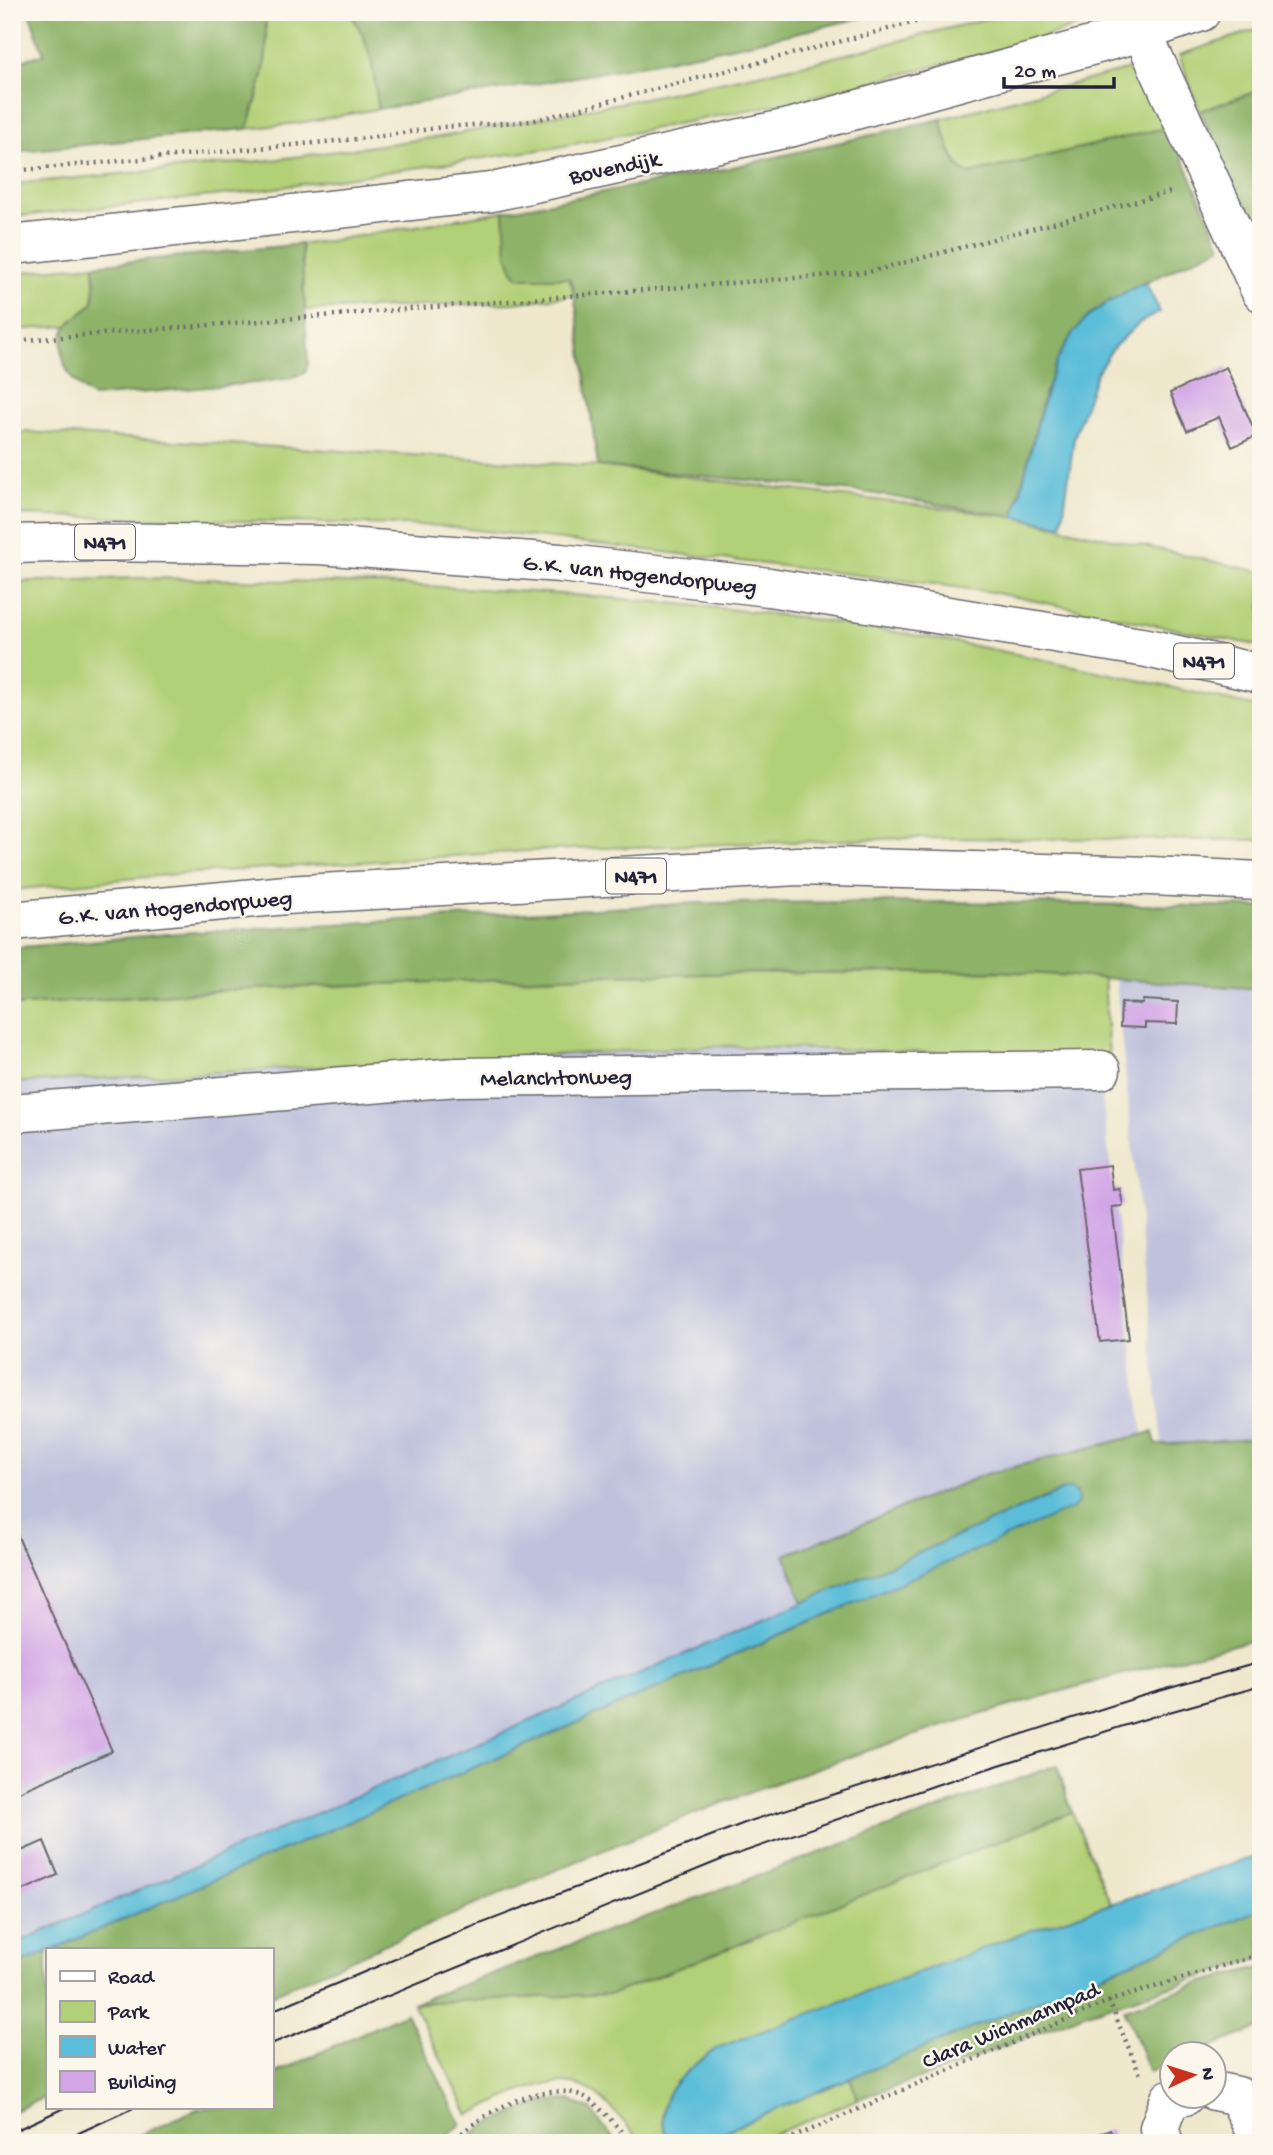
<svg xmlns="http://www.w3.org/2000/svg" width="1273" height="2155" font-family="'Gochi Hand',sans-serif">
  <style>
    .industrial { fill: #bfc2dd }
    .green { fill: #b2d077; stroke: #6a7959; stroke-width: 2 }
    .forest { fill: #8db268; stroke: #586a52; stroke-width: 2 }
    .water { fill: #5bbdd9; stroke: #3e708a; stroke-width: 2 }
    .building { fill: #d2a6e6 }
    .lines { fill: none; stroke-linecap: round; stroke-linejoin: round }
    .minor-casing { stroke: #6a676e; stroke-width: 41 }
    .major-casing { stroke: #6a676e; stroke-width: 41 }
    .path { stroke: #6a676e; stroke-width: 4.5; stroke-dasharray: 2 5; stroke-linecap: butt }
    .minor { stroke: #fff; stroke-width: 38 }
    .major { stroke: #fff; stroke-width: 38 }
    .tram { stroke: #22223b; stroke-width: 2 }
    .labels { text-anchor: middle; stroke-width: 5; stroke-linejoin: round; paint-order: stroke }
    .shield { fill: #fbf7ec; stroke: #636270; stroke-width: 2 }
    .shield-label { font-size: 21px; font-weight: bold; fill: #22223b }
    .street-label { font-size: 23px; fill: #22223b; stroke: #fbf7ec }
  </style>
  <rect width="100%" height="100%" fill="#fbf7ec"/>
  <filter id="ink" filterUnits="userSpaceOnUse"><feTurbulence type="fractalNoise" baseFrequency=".0143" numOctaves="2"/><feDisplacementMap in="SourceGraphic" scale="14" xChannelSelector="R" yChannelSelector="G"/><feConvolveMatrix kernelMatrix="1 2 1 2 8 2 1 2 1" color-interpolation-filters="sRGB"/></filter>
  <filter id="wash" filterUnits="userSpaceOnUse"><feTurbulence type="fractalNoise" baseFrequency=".00686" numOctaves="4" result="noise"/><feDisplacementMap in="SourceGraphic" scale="28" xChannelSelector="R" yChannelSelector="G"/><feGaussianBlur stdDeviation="1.57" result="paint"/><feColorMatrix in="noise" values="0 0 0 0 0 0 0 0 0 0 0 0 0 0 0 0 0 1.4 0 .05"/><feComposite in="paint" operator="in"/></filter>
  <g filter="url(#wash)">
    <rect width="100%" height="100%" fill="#efe8cd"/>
    <g class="industrial">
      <polygon points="1115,970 1261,978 1261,1462 1163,1456"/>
      <polygon points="1090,999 1145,1451 131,1950 47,1950 47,1991 12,2009 12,1003"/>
    </g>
    <g class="green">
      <path d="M 264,12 L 349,12 C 371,41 375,74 378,109 L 299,123 L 245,129 L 249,124 C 262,81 271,58 264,12 Z"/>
      <polygon points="1013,12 1126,12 999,50 795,101 553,148 240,193 12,217 12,184 272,160 445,136 635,100 815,62"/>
      <polygon points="1261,28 1261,90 1200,111 1179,55"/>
      <polygon points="1136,67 1151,83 1169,127 969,174 962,171 949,148 941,119"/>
      <polygon points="504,211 509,260 559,277 569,278 574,295 514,303 305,310 301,244 329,241"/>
      <polygon points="94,265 95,288 92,304 68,326 12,330 12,273"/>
      <polygon points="24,432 598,466 1014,517 1261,572 1261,646 991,592 933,584 442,526 12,515 12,433"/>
      <path d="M 137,578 C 351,581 566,589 779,615 C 941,635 1102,671 1261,708 L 1261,840 L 910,838 L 543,850 L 178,874 L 12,890 L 12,582 Z"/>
      <polygon points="999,971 1104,977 1109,1058 722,1046 12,1083 12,1006 229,990 612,975"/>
      <path d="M 1072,1812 L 1111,1904 L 1008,1939 L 676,2082 C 662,2106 656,2117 670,2143 L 642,2143 C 629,2128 605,2098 588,2089 C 550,2071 503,2099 469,2115 L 413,2003 L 614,1993 Z"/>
      <polygon points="850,2078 858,2099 754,2143 698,2143"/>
    </g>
    <g class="forest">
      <path d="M 29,12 L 264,12 C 271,59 262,81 249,124 L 245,129 L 12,152 L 12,63 L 44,54 Z"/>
      <path d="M 349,12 L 885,12 C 718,53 548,84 378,109 C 375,74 371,41 349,12 Z"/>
      <polygon points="1261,90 1261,228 1252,232 1200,111"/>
      <path d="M 941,119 C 946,137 951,167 969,174 L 1169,127 L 1221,246 L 1109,301 L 1045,392 L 1014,517 L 863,492 L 788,484 L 598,466 L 573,285 L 569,278 L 519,278 C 503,263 506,232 504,211 L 724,169 Z"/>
      <path d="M 301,244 L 308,364 L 305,373 L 291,378 L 255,383 L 92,397 C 74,384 62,370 62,347 C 62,337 63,330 71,322 C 77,315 87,312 92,304 C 97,293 94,277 94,265 Z"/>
      <polygon points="950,902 1261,907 1261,989 999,971 612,975 229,990 12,1006 12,948 179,933 698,903"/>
      <path d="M 1153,1432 L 1156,1445 L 1253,1439 L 1256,1472 L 1261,1472 L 1261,1638 C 1116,1675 971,1714 829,1764 C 639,1830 455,1913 271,1995 L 271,1950 L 52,1950 L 811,1622 L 1066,1489 L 803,1603 L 785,1555 L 986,1474 Z"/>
      <polygon points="1057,1765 1072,1812 613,1994 413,2003"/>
      <polygon points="1259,1910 1261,1958 1087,2013 942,2071 858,2099 850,2078"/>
      <polygon points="47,1952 47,2096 12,2112 12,1967"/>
      <polygon points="1261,1967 1261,2027 1195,2053 1172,2054 1171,2063 1149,2072 1124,2009 1200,1983"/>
      <polygon points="406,2013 461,2124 441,2143 123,2143 199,2108 271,2108 271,2075"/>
      <polygon points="569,2100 590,2109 617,2143 462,2143 483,2126 544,2101"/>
    </g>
    <g class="water">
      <path d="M 1145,282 L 1160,312 L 1139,323 L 1113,348 L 1096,374 L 1074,438 L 1062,525 L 1014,517 C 1021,491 1027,464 1034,438 C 1045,395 1054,347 1089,316 C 1106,302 1125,292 1145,282 Z"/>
      <polygon points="1066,1489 1071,1489 1077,1493 1078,1502 1073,1508 52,1950 47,1950 47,1952 12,1967 12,1945"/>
      <path d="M 1261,1854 L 1261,1909 L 850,2078 L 698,2143 L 670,2143 C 646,2097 684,2073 717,2048 L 1029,1931 Z"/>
    </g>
    <g id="blocks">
      <g class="building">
        <polygon points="1226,367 1257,436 1232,447 1219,417 1187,431 1170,393"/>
        <polygon points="1143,1000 1178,1002 1177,1024 1145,1023 1145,1028 1120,1027 1121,1003 1142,1004"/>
        <polygon points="1110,1165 1113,1190 1120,1189 1123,1206 1112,1207 1129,1339 1100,1342 1077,1169"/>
        <polygon points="12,1523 112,1751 12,1795"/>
        <polygon points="44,1841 58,1875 12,1895 12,1855"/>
        <polygon points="1110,2129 1116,2143 1077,2143"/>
      </g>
    </g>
  </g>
  <g filter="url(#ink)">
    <use href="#blocks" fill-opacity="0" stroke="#6a676e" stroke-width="2"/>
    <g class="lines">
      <defs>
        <g id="minor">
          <polyline points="1142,32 1261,292"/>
          <polyline points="12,245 492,192 793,127 1142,32 1201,12"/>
          <polyline points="12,1113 457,1077 1101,1070"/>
          <polyline points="1214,2091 1238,2096 1254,2130 1255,2143"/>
          <polyline points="1164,2143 1159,2128 1170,2099 1185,2096"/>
        </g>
        <g id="major">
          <polyline points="12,544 95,542 319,545 560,563 769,587 1147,648 1261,674"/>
          <polyline points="12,921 286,895 797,866 1151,876 1261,881"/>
        </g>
      </defs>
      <use href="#minor" class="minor-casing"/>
      <use href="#major" class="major-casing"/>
      <g class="path">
        <polyline points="12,171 368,138 443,127 532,121 954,12"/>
        <polyline points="12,341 869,272 1174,191"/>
        <polyline points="1109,2001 1141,2077"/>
        <path d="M 452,2143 C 478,2113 547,2078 585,2097 C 599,2104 620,2131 632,2143"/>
        <polyline points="780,2143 1109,2001 1261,1954"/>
      </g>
      <use href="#minor" class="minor"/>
      <use href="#major" class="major"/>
      <g class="tram">
        <polyline points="271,2011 467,1929 750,1821 1142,1696 1261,1662"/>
        <polyline points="271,2044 723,1859 939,1784 1155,1716 1261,1686"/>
        <polyline points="12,2132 64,2108"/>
        <polyline points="57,2143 133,2108"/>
      </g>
    </g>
  </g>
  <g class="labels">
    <g class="shield">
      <rect x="75" y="524.5" width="60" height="35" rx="5"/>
      <rect x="1174" y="643.5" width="60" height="35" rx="5"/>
      <rect x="606" y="858.5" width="60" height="35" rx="5"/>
    </g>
    <g class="shield-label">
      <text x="105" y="549">N471</text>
      <text x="1204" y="668">N471</text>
      <text x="636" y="883">N471</text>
    </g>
    <g class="street-label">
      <text transform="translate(614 166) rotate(-12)" y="8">Bovendijk</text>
      <text transform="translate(640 573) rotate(6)" y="8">G.K. van Hogendorpweg</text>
      <text transform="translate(175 906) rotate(-5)" y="8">G.K. van Hogendorpweg</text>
      <text transform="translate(556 1076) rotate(-1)" y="8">Melanchtonweg</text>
      <text transform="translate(1010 2024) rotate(-23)" y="8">Clara Wichmannpad</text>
    </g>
  </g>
  <rect width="1273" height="2155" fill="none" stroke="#fbf7ec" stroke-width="42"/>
  <rect x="46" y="1948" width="228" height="161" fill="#fbf7ec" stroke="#a4a2a5" stroke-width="2"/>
  <rect x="60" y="1971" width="35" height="10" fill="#ffffff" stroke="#a4a2a5" stroke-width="2"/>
  <text x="108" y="1983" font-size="21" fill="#22223b">Road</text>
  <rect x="60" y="2001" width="35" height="21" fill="#b2d077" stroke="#a4a2a5" stroke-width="2"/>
  <text x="108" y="2018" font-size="21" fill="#22223b">Park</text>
  <rect x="60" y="2036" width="35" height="21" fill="#5bbdd9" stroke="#a4a2a5" stroke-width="2"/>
  <text x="108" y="2054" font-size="21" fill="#22223b">Water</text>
  <rect x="60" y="2071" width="35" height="21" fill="#d2a6e6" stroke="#a4a2a5" stroke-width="2"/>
  <text x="108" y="2088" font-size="21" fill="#22223b">Building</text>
  <g transform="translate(1193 2075) rotate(86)"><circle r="33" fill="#fbf7ec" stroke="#a4a2a5" stroke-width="2"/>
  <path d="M0-5L12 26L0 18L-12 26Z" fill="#c8321e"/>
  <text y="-10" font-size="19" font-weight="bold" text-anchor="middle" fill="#22223b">N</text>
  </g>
  <path d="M1004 77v10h110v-10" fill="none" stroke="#22223b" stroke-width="3.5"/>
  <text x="1014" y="77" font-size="21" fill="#22223b" stroke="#fbf7ec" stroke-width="5" paint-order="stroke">20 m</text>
</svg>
